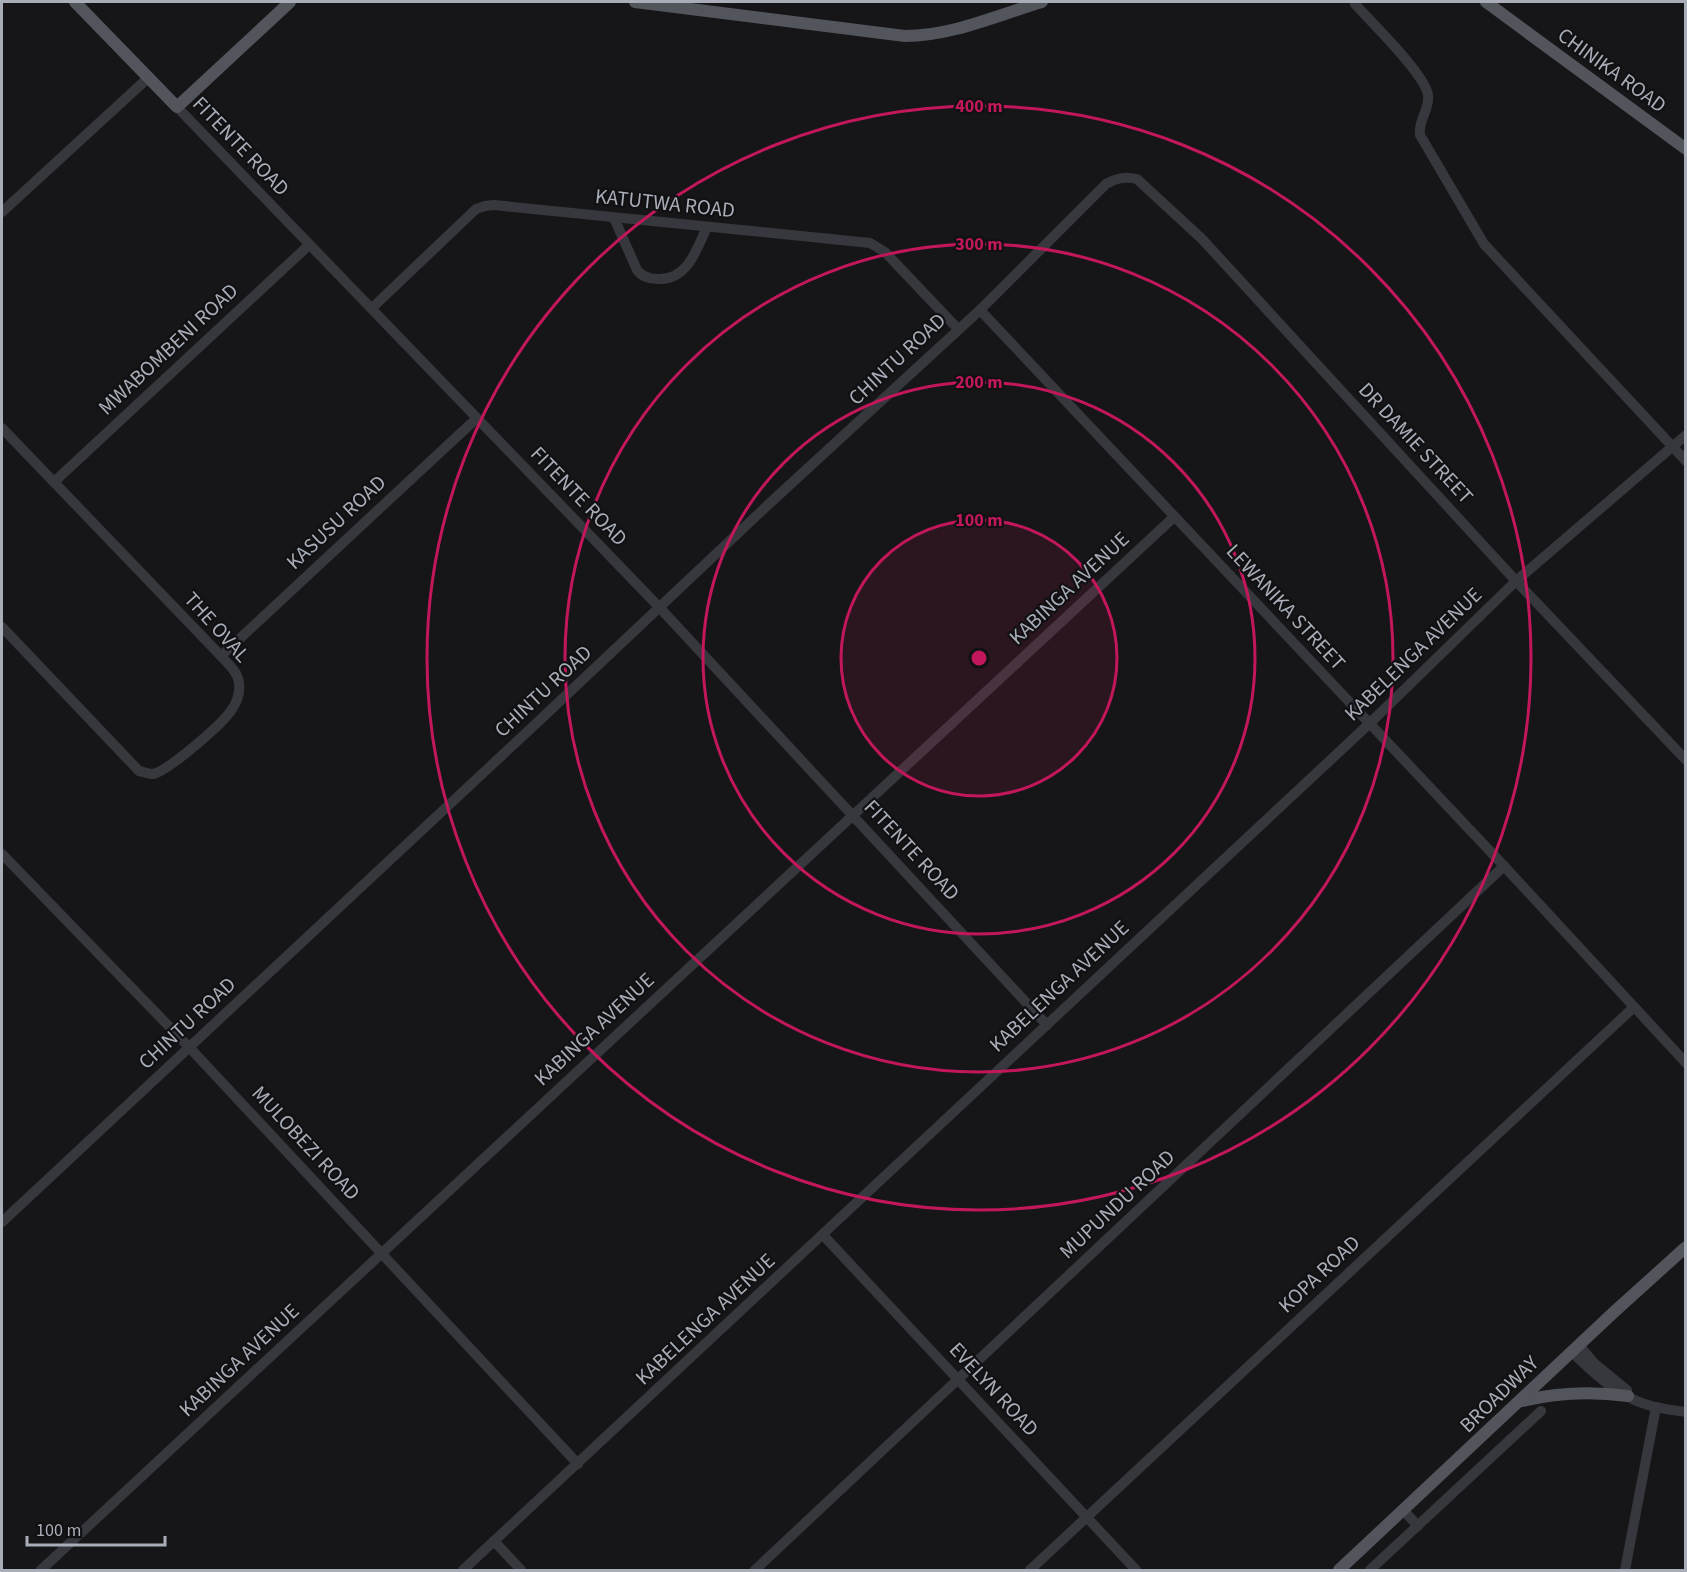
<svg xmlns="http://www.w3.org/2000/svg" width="1687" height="1572" font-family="'Source Sans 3',sans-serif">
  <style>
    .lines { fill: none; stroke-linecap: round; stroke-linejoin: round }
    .minor { stroke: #37383d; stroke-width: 10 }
    .major { stroke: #53555c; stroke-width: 12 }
    .ring { fill: none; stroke: #c2185b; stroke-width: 3 }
    .labels { text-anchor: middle; stroke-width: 4.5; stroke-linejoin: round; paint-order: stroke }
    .street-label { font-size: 21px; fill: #a8adb8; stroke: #111113 }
    .centre { fill: #c2185b; stroke: #111113; stroke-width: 3 }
    .ring-label { font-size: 18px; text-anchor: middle; font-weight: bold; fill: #c2185b; stroke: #111113; stroke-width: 4.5; stroke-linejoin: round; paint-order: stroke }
  </style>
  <rect width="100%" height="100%" fill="#161618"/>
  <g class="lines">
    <g class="minor">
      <path d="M 1355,4 C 1371,22 1425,74 1428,95 C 1430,110 1418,119 1420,135 L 1484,244 L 1686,461"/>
      <polyline points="177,107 660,608 1047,1025"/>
      <polyline points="2,212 148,78"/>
      <path d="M 614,218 L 637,270 C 642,277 650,279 658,279 C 687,281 697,249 707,227"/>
      <polyline points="372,308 476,209 485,206 494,205 870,243 885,252 958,329"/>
      <polyline points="980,310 1504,866 1686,1063"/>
      <path d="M 2,428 L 221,656 C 228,664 238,672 239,683 C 240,692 237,702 232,709 C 224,723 168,771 153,774 C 149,774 144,772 139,771 L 2,627"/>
      <polyline points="54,482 309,245"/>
      <polyline points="221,656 477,418"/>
      <polyline points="2,854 189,1047 578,1464"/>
      <path d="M 2,1222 L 542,718 L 770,503 L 980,310 L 1106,184 C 1117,178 1125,176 1137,179 L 1202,239 L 1516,581 L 1686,760"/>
      <polyline points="823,1235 1136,1570"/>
      <polyline points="1579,1345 1594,1363 1627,1390"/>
      <path d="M 1572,1352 C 1594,1374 1618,1396 1648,1405 C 1660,1409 1673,1410 1686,1412"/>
      <polyline points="1404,1511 1418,1526"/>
      <polyline points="494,1541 521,1570"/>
      <polyline points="41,1570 1174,517"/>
      <polyline points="463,1570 1369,724 1516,581 1686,435"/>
      <polyline points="755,1570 1504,866"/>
      <polyline points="1030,1570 1634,1007"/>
      <polyline points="1370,1570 1541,1411"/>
      <polyline points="1625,1570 1656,1407"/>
    </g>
    <g class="major">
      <polyline points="75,2 177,107 290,2"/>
      <path d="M 635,2 L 905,36 C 952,36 998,15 1042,2"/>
      <polyline points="1486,2 1686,149"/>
      <path d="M 1522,1401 C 1558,1392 1591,1391 1628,1396"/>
      <polyline points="1339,1570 1614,1312 1686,1247"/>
    </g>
  </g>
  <circle cx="979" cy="658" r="138" fill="#c2185b" fill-opacity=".12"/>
  <g class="ring">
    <circle cx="979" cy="658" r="138"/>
    <circle cx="979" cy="658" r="276"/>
    <circle cx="979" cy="658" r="414"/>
    <circle cx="979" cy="658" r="552"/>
  </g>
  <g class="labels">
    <g class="street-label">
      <text transform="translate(1612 70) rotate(36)" y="7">CHINIKA ROAD</text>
      <text transform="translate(241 146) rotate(46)" y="7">FITENTE ROAD</text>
      <text transform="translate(665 203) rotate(6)" y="7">KATUTWA ROAD</text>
      <text transform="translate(168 349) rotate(-43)" y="7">MWABOMBENI ROAD</text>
      <text transform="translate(897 359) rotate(-43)" y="7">CHINTU ROAD</text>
      <text transform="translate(1416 443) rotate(47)" y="7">DR DAMIE STREET</text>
      <text transform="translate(579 496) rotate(46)" y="7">FITENTE ROAD</text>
      <text transform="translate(336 522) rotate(-43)" y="7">KASUSU ROAD</text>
      <text transform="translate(1069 588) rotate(-43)" y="7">KABINGA AVENUE</text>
      <text transform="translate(1286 607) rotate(47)" y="7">LEWANIKA STREET</text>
      <text transform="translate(217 627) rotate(48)" y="7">THE OVAL</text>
      <text transform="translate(1413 654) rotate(-44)" y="7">KABELENGA AVENUE</text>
      <text transform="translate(543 691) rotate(-43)" y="7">CHINTU ROAD</text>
      <text transform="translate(912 850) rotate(47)" y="7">FITENTE ROAD</text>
      <text transform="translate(1059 986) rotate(-43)" y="7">KABELENGA AVENUE</text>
      <text transform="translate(187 1023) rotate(-43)" y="7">CHINTU ROAD</text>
      <text transform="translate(594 1029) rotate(-43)" y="7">KABINGA AVENUE</text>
      <text transform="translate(306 1143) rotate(47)" y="7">MULOBEZI ROAD</text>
      <text transform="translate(1117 1204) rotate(-43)" y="7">MUPUNDU ROAD</text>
      <text transform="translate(1319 1274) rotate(-43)" y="7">KOPA ROAD</text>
      <text transform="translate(705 1319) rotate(-43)" y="7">KABELENGA AVENUE</text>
      <text transform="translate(239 1360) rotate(-43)" y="7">KABINGA AVENUE</text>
      <text transform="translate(994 1389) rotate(47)" y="7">EVELYN ROAD</text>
      <text transform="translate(1499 1394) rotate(-44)" y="7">BROADWAY</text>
    </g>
  </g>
  <circle cx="979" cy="658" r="9" class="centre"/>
  <g class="ring-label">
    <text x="979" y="112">400 m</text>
    <text x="979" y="250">300 m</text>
    <text x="979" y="388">200 m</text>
    <text x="979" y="526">100 m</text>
  </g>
  <rect width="1687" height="1572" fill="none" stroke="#a8adb8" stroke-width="6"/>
  <path d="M27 1536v9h138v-9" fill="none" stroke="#a8adb8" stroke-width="3"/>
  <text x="36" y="1536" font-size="18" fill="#a8adb8" stroke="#111113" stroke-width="4.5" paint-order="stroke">100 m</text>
</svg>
